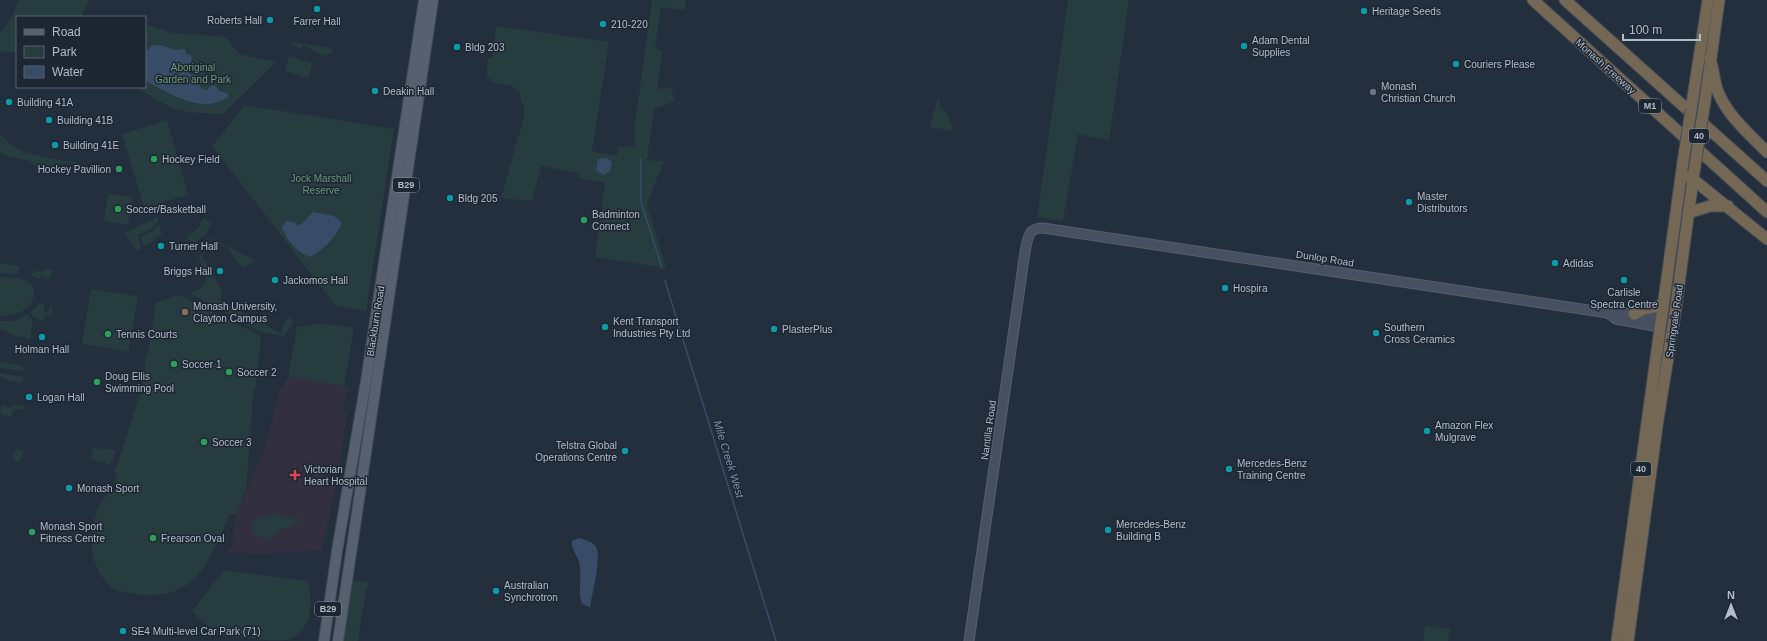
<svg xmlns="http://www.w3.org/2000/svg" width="1767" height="641" font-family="Helvetica,sans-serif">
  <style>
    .medical { fill: #32303f }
    .green { fill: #263c3f }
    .water { fill: #394c67 }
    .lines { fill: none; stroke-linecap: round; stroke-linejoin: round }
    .stream { stroke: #394c67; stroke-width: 1.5 }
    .secondary-casing { stroke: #565f6c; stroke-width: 11 }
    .primary-casing { stroke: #414a57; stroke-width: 12 }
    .highway-casing { stroke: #434c59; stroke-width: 13 }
    .secondary { stroke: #465061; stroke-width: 9 }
    .primary { stroke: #56606e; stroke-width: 10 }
    .highway { stroke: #746855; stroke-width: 11 }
    .highway-bridge-casing { stroke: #434c59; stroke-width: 13; stroke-linecap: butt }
    .highway-bridge { stroke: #746855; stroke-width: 11 }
    .culture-dot { fill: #0f9aa8; stroke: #1d2633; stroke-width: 1.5 }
    .worship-dot { fill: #6b7280; stroke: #1d2633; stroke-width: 1.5 }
    .leisure-dot { fill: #2e9e5b; stroke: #1d2633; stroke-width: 1.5 }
    .education-dot { fill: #8d6e63; stroke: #1d2633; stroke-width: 1.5 }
    .health-dot { fill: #e0444e; stroke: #1d2633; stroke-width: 1.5 }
    .labels { text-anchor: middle; stroke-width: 3; stroke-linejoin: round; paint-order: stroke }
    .shield { fill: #1d2633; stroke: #878f9c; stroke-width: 1 }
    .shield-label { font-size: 9px; font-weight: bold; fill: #b4bcc9 }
    .poi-label { font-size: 10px; fill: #b4bcc9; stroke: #1d2633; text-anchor: start }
    .street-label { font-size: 10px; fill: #b4bcc9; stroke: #1d2633 }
    .park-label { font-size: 10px; fill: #6b9a76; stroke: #1d2633 }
    .water-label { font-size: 11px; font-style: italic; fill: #7c92b1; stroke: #1d2633 }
  </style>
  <rect width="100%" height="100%" fill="#242f3e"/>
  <polygon class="medical" points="288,377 350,387 345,396 342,411 347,414 333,501 321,550 262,554 227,552 233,543 236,515 265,448 279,392"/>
  <g class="green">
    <polygon points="18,0 89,0 81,17 17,17 17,53 0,51 0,32 12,18"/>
    <polygon points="652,0 686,0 685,10 661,7 655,48 662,52 657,89 671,87 675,101 654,109 647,160 664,161 647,203 666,268 595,257 605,183 579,178 579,173 541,166 532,201 501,198 525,113 519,91 512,86 491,82 491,79 486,78 488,58 492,58 496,26 609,42 592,152 617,155 618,146 635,147 635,123"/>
    <polygon points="1068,0 1129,0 1109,141 1078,134 1063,221 1037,217"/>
    <path d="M 145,25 L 152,26 L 172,33 L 220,36 L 227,39 L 239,54 L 276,62 L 223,114 C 209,114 183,113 170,107 C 158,101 147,93 134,87 L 145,87 Z"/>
    <polygon points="292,42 331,48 332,53 324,56 303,45 301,49 291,44"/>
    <polygon points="289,56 312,63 308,78 285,71"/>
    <polygon points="938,97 941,108 945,110 954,131 930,127"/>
    <polygon points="245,105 394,129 366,311 335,305 212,146"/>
    <polygon points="167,120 188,195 144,208 122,134"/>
    <path d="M 0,135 C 5,137 7,142 12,145 C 29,156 55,159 75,162 L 76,164 L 57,164 L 46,170 L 33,165 L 29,161 L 4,155 L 0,151 Z"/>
    <polygon points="108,194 132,197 128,225 104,221"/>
    <polygon points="158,217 158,222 151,229 138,235 141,249 138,251 124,233"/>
    <polygon points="203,218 212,222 206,234 194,243 185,238 198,228"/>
    <polygon points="159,225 162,234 144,247 141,237 153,231"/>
    <polygon points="208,236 256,261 244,267 237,262 228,248 209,238"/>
    <path d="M 199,255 L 202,255 L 222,291 L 220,300 L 280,333 L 288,317 L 293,322 L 285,335 L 282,336 L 259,331 L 191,294 C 195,289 200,290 204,285 C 212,275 197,264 199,255 Z"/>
    <polygon points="0,263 20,266 18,274 0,273"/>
    <polygon points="47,269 53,270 53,272 49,280 42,275 40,279 31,275 37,270 40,272"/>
    <path d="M 0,277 L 23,279 L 32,285 C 41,306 17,317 0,316 Z"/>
    <polygon points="93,289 137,296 138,298 133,323 129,350 128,352 83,344 82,342 91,290"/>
    <path d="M 180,295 L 261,336 L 256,387 L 254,387 L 246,489 L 236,515 L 230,514 C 219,537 210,568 188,584 C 172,595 155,597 136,594 C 129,592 121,592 115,590 C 111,588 107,582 104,579 C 87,560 89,523 102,501 C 104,497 108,493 110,489 L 115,489 L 117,473 L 113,472 L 118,463 L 143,384 L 146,355 L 148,354 L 156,302 Z"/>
    <polygon points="39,304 44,305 44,312 48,313 49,306 53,307 51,316 44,315 44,320 36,319 30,313"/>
    <polygon points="27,314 33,320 30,339 13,335 0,329 0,321 15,321"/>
    <polygon points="320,323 354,328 344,386 288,377 297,327"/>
    <polygon points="0,361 23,366 23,371 0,368"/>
    <polygon points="0,373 24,377 22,383 10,381 0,376"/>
    <polygon points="2,405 12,408 13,405 24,406 22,410 14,409 11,417 0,414"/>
    <polygon points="16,448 24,452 19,462 12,460"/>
    <polygon points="93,448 116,450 110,466 104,461 99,461 90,458"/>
    <path d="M 272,514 C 282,517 289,520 299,517 L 301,521 L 295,522 L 290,527 L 283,528 L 269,539 C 250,538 246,521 264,516 L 270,517 Z"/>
    <path d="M 224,570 L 307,581 C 314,601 312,633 287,640 C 274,641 259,640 247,638 C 239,637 227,638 220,634 C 209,628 200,619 192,611 Z"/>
    <polygon points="352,580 369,582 366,589 358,641 343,641"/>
    <polygon points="1425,626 1450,629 1448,641 1423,641"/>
  </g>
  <g class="water">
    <path d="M 160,45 L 176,50 L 185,49 L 186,54 L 191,55 C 193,62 189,67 189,74 L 197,75 L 201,88 L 207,90 L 212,85 L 216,86 L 219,91 L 227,93 L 229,96 C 203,116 171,93 147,82 L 145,81 L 145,50 L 148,50 L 151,46 Z"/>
    <polygon points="603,158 608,159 612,162 610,171 603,175 596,170 598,159"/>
    <path d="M 313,212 L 334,216 L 342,223 C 335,238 324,250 310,257 C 297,252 285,240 282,226 L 287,221 L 293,222 L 297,225 L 302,224 Z"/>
    <path d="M 579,538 C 585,540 592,541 596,547 C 602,557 592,594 590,607 L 582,604 C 577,589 583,576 579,562 C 577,555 571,549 572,541 Z"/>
  </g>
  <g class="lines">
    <g class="stream">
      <polyline points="641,159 641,202 662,268"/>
      <polyline points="665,281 776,641"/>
    </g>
    <defs>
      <g id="secondary">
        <polyline points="1608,313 1616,319 1653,326 1660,326"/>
        <path d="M 969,641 L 1020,287 C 1022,276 1025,239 1031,232 C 1034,229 1038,228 1043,228 L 1608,313 L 1615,311 L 1661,318"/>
      </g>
      <g id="primary">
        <polyline points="324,641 337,551 366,381 424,0"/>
        <polyline points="338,641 433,0"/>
      </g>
      <g id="highway">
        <polyline points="1533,0 1767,212"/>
        <polyline points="1565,0 1767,181"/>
        <path d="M 1710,59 C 1714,70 1714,82 1718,92 C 1727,115 1750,135 1767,152"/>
        <polyline points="1705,101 1719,0"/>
        <polyline points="1691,110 1708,0"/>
        <polyline points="1689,176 1767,239"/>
        <polyline points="1688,213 1710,206 1728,206"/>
        <polyline points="1634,314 1644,309 1663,305"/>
        <polyline points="1617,641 1683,162"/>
        <polyline points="1628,641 1658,419 1675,314 1694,172"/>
      </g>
    </defs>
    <use href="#secondary" class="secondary-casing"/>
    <use href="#primary" class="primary-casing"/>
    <use href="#highway" class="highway-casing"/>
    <use href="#secondary" class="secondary"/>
    <use href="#primary" class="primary"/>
    <use href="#highway" class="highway"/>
    <defs>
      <g id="highway-bridge">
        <polyline points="1683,162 1691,110"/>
        <polyline points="1694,172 1705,101"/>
      </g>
    </defs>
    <use href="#highway-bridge" class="highway-bridge-casing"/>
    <use href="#highway-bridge" class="highway-bridge"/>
  </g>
  <g class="culture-dot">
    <circle cx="317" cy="9" r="4"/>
    <circle cx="1364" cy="11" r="4"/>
    <circle cx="270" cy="20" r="4"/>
    <circle cx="603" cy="24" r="4"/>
    <circle cx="1244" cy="46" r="4"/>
    <circle cx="457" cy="47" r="4"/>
    <circle cx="1456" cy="64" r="4"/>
    <circle cx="375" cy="91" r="4"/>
    <circle cx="9" cy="102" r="4"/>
    <circle cx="49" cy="120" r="4"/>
    <circle cx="55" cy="145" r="4"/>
    <circle cx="450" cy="198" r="4"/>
    <circle cx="1409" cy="202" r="4"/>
    <circle cx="161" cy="246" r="4"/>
    <circle cx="1555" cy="263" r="4"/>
    <circle cx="220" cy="271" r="4"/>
    <circle cx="275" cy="280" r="4"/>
    <circle cx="1624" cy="280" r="4"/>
    <circle cx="1225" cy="288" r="4"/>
    <circle cx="605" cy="327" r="4"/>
    <circle cx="774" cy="329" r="4"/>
    <circle cx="1376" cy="333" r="4"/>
    <circle cx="42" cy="337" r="4"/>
    <circle cx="29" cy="397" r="4"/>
    <circle cx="1427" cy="431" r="4"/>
    <circle cx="625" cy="451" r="4"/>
    <circle cx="1229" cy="469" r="4"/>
    <circle cx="69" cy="488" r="4"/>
    <circle cx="1108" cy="530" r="4"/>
    <circle cx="496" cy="591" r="4"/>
    <circle cx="123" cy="631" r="4"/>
  </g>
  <circle class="worship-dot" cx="1373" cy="92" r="4"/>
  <g class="leisure-dot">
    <circle cx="154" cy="159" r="4"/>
    <circle cx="119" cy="169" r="4"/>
    <circle cx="118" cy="209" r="4"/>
    <circle cx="584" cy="220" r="4"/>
    <circle cx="108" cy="334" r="4"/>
    <circle cx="174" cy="364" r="4"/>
    <circle cx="229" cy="372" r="4"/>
    <circle cx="97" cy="382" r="4"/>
    <circle cx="204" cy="442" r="4"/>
    <circle cx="32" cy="532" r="4"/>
    <circle cx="153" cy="538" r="4"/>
  </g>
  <circle class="education-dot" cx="185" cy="312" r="4"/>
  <path class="health-dot" d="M293 469h4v4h4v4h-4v4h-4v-4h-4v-4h4z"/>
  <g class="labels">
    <g class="shield">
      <rect x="1639" y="99" width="22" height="14" rx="3"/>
      <rect x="1689" y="129" width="20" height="14" rx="3"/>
      <rect x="393" y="178" width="26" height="14" rx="3"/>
      <rect x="1631" y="462" width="20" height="14" rx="3"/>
      <rect x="315" y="602" width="26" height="14" rx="3"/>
    </g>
    <g class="shield-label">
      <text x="1650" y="109">M1</text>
      <text x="1699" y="139">40</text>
      <text x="406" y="188">B29</text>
      <text x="1641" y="472">40</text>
      <text x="328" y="612">B29</text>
    </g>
    <g class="poi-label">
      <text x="1372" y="15">Heritage Seeds</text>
      <text x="262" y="24" text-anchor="end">Roberts Hall</text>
      <text x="317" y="25" text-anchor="middle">Farrer Hall</text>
      <text x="611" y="28">210-220</text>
      <text x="1252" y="44">Adam Dental<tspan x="1252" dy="12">Supplies</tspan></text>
      <text x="465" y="51">Bldg 203</text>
      <text x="1464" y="68">Couriers Please</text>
      <text x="1381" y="90">Monash<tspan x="1381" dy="12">Christian Church</tspan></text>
      <text x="383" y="95">Deakin Hall</text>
      <text x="17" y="106">Building 41A</text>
      <text x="57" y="124">Building 41B</text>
      <text x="63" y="149">Building 41E</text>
      <text x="162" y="163">Hockey Field</text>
      <text x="111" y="173" text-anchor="end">Hockey Pavillion</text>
      <text x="1417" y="200">Master<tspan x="1417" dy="12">Distributors</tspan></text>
      <text x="458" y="202">Bldg 205</text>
      <text x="126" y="213">Soccer/Basketball</text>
      <text x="592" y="218">Badminton<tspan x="592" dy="12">Connect</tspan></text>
      <text x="169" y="250">Turner Hall</text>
      <text x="1563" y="267">Adidas</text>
      <text x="212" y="275" text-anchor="end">Briggs Hall</text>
      <text x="283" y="284">Jackomos Hall</text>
      <text x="1233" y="292">Hospira</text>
      <text x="1624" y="296" text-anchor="middle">Carlisle<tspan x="1624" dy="12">Spectra Centre</tspan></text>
      <text x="193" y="310">Monash University,<tspan x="193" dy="12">Clayton Campus</tspan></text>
      <text x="613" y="325">Kent Transport<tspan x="613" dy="12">Industries Pty Ltd</tspan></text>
      <text x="1384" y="331">Southern<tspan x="1384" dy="12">Cross Ceramics</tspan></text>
      <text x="782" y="333">PlasterPlus</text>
      <text x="116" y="338">Tennis Courts</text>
      <text x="42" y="353" text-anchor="middle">Holman Hall</text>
      <text x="182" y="368">Soccer 1</text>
      <text x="237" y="376">Soccer 2</text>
      <text x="105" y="380">Doug Ellis<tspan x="105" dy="12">Swimming Pool</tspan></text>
      <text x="37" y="401">Logan Hall</text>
      <text x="1435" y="429">Amazon Flex<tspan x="1435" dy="12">Mulgrave</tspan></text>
      <text x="212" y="446">Soccer 3</text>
      <text x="617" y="449" text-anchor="end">Telstra Global<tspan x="617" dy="12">Operations Centre</tspan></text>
      <text x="1237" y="467">Mercedes-Benz<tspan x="1237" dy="12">Training Centre</tspan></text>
      <text x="304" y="473">Victorian<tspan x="304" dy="12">Heart Hospital</tspan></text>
      <text x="77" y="492">Monash Sport</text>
      <text x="1116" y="528">Mercedes-Benz<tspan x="1116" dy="12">Building B</tspan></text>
      <text x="40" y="530">Monash Sport<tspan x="40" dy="12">Fitness Centre</tspan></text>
      <text x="161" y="542">Frearson Oval</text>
      <text x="504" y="589">Australian<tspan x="504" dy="12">Synchrotron</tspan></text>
      <text x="131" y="635">SE4 Multi-level Car Park (71)</text>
    </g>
    <g class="street-label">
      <text transform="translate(1606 66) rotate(42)" y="4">Monash Freeway</text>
      <text transform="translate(1325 258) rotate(9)" y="4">Dunlop Road</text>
      <text transform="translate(375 321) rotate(-81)" y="4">Blackburn Road</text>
      <text transform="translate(1674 321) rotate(-82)" y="4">Springvale Road</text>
      <text transform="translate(988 430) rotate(-82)" y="4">Nantilla Road</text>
    </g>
    <g class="park-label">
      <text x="193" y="71">Aboriginal<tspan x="193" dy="12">Garden and Park</tspan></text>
      <text x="321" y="182">Jock Marshall<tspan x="321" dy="12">Reserve</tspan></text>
    </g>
    <g class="water-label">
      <text transform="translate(729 459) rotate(73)" y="4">Mile Creek West</text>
    </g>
  </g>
  <rect x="16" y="16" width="130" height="72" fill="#1d2633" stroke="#59626f"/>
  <rect x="24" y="29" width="20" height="6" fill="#56606e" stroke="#59626f"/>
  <text x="52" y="36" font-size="12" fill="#b4bcc9">Road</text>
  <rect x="24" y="46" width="20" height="12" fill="#263c3f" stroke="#59626f"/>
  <text x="52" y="56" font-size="12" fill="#b4bcc9">Park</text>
  <rect x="24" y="66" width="20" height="12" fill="#394c67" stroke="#59626f"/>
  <text x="52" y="76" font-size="12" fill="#b4bcc9">Water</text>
  <g transform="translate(1731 605)" stroke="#1d2633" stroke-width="3" paint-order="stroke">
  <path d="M0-3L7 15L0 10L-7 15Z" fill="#b4bcc9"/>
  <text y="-6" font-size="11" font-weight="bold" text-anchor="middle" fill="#b4bcc9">N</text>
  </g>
  <path d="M1623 34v6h77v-6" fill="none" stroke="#b4bcc9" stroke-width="2"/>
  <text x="1629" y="34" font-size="12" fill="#b4bcc9" stroke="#1d2633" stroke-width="3" paint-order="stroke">100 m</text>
</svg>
